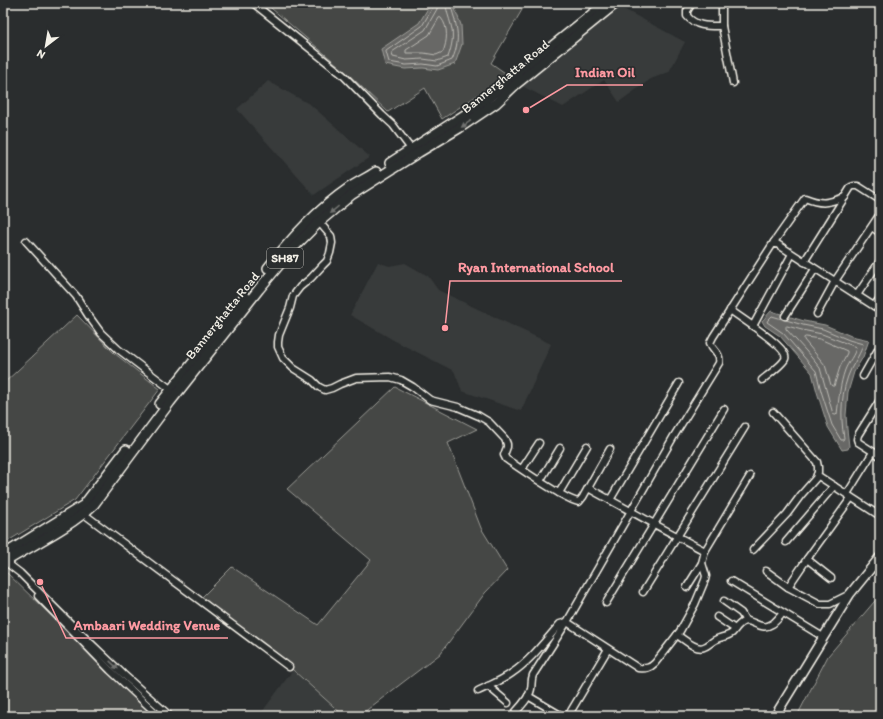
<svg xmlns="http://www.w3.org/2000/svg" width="883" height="719" font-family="Itim,sans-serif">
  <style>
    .built { fill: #373a3a }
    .green { fill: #444645; stroke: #9c9c96 }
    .water { fill: #676866; stroke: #9f9f9a }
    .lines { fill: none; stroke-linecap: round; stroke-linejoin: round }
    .shore { stroke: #bcbab4; stroke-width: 1 }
    .street-casing { stroke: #f4f1e8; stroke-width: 9 }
    .secondary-casing { stroke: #f4f1e8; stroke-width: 11 }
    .primary-casing { stroke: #f4f1e8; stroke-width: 12 }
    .street { stroke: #2a2d2e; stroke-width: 6 }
    .secondary { stroke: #2a2d2e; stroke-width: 8 }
    .primary { stroke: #2a2d2e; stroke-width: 9 }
    .oneway { fill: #71726f }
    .labels { text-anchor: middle; stroke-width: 3.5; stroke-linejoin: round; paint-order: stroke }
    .shield { fill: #2a2d2e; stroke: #b7b6b0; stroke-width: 1 }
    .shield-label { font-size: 12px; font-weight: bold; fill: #f4f1e8 }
    .street-label { font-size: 13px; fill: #f4f1e8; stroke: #2a2d2e }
    .leader { fill: none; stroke: #ff9aa2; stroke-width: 1.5 }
    .callout-dot { fill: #ff9aa2; stroke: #2a2d2e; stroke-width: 1.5 }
    .callout-label { font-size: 14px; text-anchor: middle; font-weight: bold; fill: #ff9aa2; stroke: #2a2d2e; stroke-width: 3.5; stroke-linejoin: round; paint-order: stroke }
  </style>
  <rect width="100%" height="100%" fill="#2a2d2e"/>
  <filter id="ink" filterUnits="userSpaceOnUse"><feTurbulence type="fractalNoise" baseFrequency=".025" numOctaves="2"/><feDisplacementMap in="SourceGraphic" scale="8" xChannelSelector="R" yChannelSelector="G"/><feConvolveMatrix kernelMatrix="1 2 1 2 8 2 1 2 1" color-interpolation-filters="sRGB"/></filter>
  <g filter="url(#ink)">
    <g class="built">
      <polygon points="618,6 685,42 669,72 651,79 619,102 604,80 563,107 522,86"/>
      <polygon points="268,81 311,105 370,157 314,195 237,109"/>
      <polygon points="378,262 389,266 405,263 428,276 438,290 551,344 521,411 462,391 454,371 395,341 350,315"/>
      <polygon points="293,670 344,716 259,716"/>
    </g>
    <g class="green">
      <polygon points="265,3 526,3 491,63 508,75 442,119 425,88 388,112 346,72"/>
      <polygon points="77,315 114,353 160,389 75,500 3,544 3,384"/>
      <polygon points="395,387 477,429 448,443 481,528 507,570 485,593 440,654 359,716 344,716 293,670 202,597 232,567 318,625 371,560 287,489"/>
      <polygon points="3,569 154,716 3,716"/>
      <polygon points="880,595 880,716 797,716 828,656"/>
    </g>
    <g class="water">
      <polygon points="427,3 455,3 455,9 461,25 462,44 455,64 438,70 423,68 405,69 385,65 381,49 419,23 430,5"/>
      <polygon points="771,311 804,321 825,325 851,336 869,340 863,357 854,372 848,392 846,415 847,429 849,446 848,449 842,450 828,427 817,392 812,373 780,336 765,326 762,321"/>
    </g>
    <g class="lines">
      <g class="shore">
        <path d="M 433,3 L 433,7 L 422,26 L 386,51 L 386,52 L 389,62 L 406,65 L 423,64 L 437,66 L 452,60 C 457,49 459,38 456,25 C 455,17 451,11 451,3"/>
        <path d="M 438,3 L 437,9 L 425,30 L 392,52 L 392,54 L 393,57 L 406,60 L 423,59 L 437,61 L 448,57 C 452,46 454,36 451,25 C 449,17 446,11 446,3"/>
        <path d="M 441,18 C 449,27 447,42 443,52 L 436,55 L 424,53 L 406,53 L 406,50 L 429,35 L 439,18 Z"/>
        <path d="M 782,319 L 772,316 L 768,320 L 767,322 L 783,333 L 816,371 L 821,391 L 832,425 L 841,440 L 843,440 L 844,438 C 840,416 841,390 851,369 C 855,361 861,353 863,344 L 849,340 L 823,329 L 803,325 L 786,320"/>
        <path d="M 787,326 L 802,330 L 822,334 L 856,347 C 855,355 848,362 845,370 C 840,384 839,398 837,414 L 836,415 L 835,415 L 833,414 L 820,368 L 806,351 L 786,329 L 786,327 Z"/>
        <polygon points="806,337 820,339 847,351 847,353 840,367 834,386 832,386 831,385 825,365 804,340 804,338"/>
      </g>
      <defs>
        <g id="street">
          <polyline points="253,3 343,75 382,115 393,125 411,149"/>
          <path d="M 692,3 L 687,11 L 687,16 C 696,27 709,26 722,26"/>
          <polyline points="722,3 722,26 733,83"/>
          <path d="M 319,222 L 331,236 L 332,243 L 330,253 L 327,261 L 323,265 L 311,278 L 300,287 L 293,296 L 290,308 L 279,335 L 278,342 L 278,347 L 283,358 L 293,368 L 312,380 L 319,387 L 325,390 L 332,388 L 340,384 L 356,378 L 390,377 L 401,380 L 413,387 L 430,400 L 458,407 L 479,416 L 489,422 L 505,439 L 507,444 L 507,447 L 504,455 L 506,459 C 518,467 568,502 579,502 L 583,497 L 588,488 C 627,509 666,531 705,551"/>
          <polyline points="872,227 880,233"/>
          <polyline points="26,241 76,296 88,315 101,333 118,349 173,391"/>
          <path d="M 774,242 L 805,198 C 822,205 828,203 845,197"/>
          <polyline points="804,262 851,187 854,186 858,186 880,200"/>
          <polyline points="857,295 880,261"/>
          <polyline points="874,306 880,298"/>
          <polyline points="730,310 753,326 792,254"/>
          <polyline points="817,314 835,281 880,214"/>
          <polyline points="785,316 815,269"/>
          <path d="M 753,326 C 759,331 789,350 785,359 C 783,364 767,376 762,380"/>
          <polyline points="863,376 880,346"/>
          <polyline points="880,400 858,435 857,439 858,442 880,456"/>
          <polyline points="522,469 539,443"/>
          <polyline points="817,475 877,514 880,509"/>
          <polyline points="540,481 560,448"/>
          <polyline points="588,488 610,449"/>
          <polyline points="559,493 587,446"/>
          <polyline points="847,494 873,452"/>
          <polyline points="610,500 679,383"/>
          <polyline points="84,514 289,667"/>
          <polyline points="786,542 834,486"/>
          <polyline points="753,550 787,514 801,495 816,478 818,472 818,467 817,462 773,412"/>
          <polyline points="3,560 20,573 76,629 123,674 170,716"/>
          <polyline points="766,571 788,587 820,604 830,604 850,594"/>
          <polyline points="831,578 807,559 851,498"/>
          <polyline points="731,581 823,637"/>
          <polyline points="687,587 702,563"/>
          <polyline points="788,587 807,559"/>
          <polyline points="643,592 745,427"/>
          <polyline points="38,596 110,670 159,716"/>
          <polyline points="724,601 741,613 746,621"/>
          <polyline points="606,603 724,409"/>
          <polyline points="717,617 735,629"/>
          <path d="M 677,635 C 684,639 696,651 704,647 C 708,646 711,642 715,640 C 720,637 727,637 732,633 C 735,630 738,624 743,622 C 751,617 760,632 772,624 C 776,622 780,616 783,613"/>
          <polyline points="488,686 508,703"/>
          <path d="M 478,691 C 490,685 501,681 512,673 C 531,660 545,641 560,624 L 567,622 L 638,668 C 646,669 650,668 655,663 L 680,631 L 695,604 L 705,580 L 706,576 L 702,563 L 705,551 L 750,476"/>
          <polyline points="528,696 562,716"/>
          <path d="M 512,716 C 519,708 529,699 531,689 C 532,684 531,680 533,675 L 567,622 L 674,436 L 719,363 C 721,353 713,351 710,343 L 713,337 L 774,242 L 880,310"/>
          <polyline points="568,716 608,649"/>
        </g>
        <polyline id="secondary" points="776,716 778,711 850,594 880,557"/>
        <g id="primary">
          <polyline points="390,163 477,107 606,3"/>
          <path d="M 268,268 C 292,238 317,210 349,188 C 358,182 367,178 376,172"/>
          <polyline points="160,404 245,297"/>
          <polyline points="3,555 84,505 126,450"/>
          <path d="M 3,563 C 33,544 68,529 94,504 L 170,402 L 259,289 L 294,247 L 319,222 L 351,195 L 419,152 L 459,128 L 496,103 L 516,84 L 616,3"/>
        </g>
      </defs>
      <use href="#street" class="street-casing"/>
      <use href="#secondary" class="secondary-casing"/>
      <use href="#primary" class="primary-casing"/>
      <use href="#street" class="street"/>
      <use href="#secondary" class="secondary"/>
      <use href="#primary" class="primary"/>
    </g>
    <defs><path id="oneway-solid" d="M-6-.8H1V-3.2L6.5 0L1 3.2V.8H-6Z"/></defs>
    <g class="oneway">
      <use href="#oneway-solid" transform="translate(466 124) rotate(146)"/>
      <use href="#oneway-solid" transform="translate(334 210) rotate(141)"/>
      <use href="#oneway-solid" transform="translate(114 665) rotate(44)"/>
    </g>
  </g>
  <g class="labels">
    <rect class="shield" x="267" y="248" width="36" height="20" rx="3"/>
    <g class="shield-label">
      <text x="285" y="262">SH87</text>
    </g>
    <g class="street-label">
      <text transform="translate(505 76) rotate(-39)" y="5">Bannerghatta Road</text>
      <text transform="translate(222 315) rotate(-51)" y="5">Bannerghatta Road</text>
    </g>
  </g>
  <path class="leader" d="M526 110L567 85H643M445 328L450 281H622M40 582L66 638H228"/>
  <g class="callout-dot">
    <circle cx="526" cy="110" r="4"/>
    <circle cx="445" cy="328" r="4"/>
    <circle cx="40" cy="582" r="4"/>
  </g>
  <g class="callout-label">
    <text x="605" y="77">Indian Oil</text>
    <text x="536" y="272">Ryan International School</text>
    <text x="147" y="630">Ambaari Wedding Venue</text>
  </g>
  <rect width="883" height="719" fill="none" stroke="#2a2d2e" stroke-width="16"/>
  <rect x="8" y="8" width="867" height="703" fill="none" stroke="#f4f1e8" stroke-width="1.5" filter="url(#ink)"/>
  <g transform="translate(46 46) rotate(211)" stroke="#2a2d2e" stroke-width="3" paint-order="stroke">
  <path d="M0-3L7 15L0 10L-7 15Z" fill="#f4f1e8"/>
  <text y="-6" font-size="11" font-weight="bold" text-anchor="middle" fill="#f4f1e8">N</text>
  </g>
</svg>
